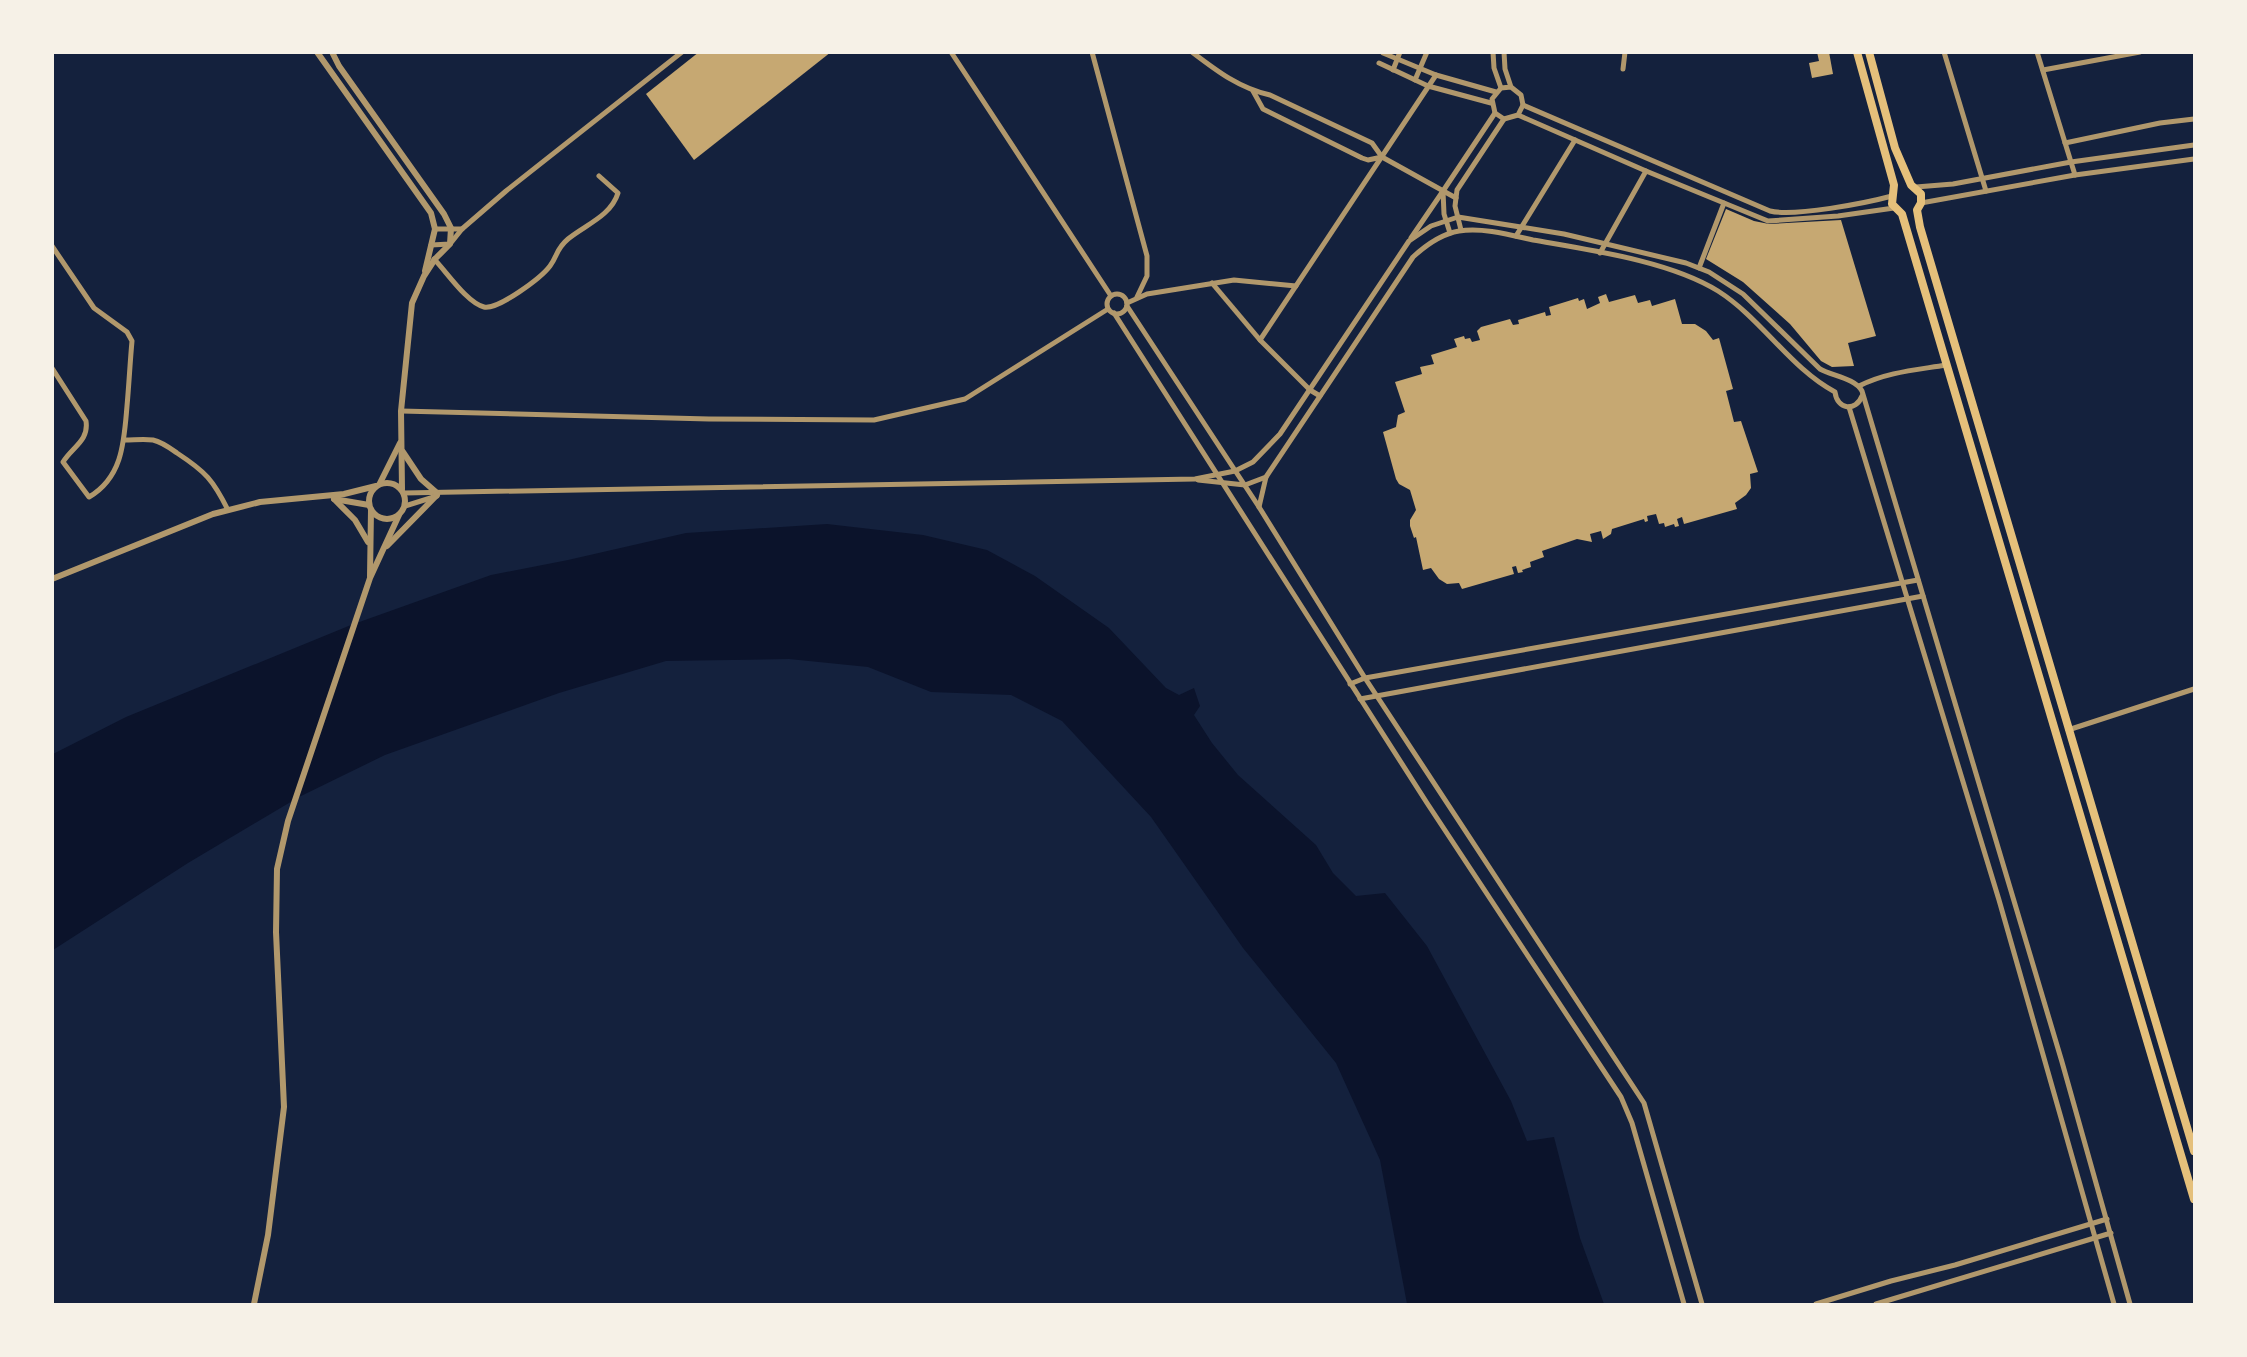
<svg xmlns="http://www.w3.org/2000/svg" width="2247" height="1357" font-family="'Work Sans',sans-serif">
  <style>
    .water { fill: #0b132b }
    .building { fill: #c6a872 }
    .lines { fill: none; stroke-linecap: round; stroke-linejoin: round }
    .minor { stroke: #b1986c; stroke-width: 5 }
    .tertiary { stroke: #b1986c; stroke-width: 6 }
    .primary { stroke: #e5c07b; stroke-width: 8 }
  </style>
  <rect width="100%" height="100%" fill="#14213d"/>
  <polygon class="water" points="827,524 923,535 987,550 1035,576 1109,628 1166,688 1179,695 1194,688 1200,706 1194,715 1212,743 1238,775 1316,845 1333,873 1356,896 1385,893 1427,946 1511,1101 1527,1141 1554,1137 1580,1238 1604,1304 1407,1304 1380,1160 1336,1063 1243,948 1151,817 1062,721 1011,695 931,692 868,667 789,659 666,661 559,693 385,755 299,797 188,863 53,950 53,754 126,717 351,625 491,575 568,560 686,533"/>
  <g class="building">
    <polygon points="699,52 831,52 694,160 646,94"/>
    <polygon points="1817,52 1829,52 1833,74 1812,78 1809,63 1819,61"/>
    <polygon points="1726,209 1754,221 1769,224 1841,220 1876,336 1848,343 1854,366 1832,367 1821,361 1790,324 1743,282 1706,259"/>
    <polygon points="1606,294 1609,302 1635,295 1638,303 1650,300 1652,306 1675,299 1682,324 1695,324 1706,331 1713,340 1719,338 1733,389 1726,391 1734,422 1741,421 1758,472 1750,474 1751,488 1746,495 1735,503 1737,509 1684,524 1682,517 1677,519 1679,526 1675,527 1674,524 1665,527 1664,523 1659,524 1656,514 1647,516 1648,521 1645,522 1644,519 1612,529 1611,534 1603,539 1601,531 1590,534 1592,542 1577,539 1542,551 1544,557 1530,562 1531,567 1522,570 1523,572 1518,573 1516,566 1512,567 1514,574 1462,589 1459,583 1447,584 1439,579 1431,568 1423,570 1416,537 1414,538 1410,526 1410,520 1416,510 1410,490 1399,484 1396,479 1383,432 1396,427 1398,415 1405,412 1395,382 1422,374 1420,367 1434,364 1431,355 1457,347 1454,339 1464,336 1465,339 1470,338 1472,342 1480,340 1477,331 1481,327 1510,319 1513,325 1519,324 1518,320 1545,312 1546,316 1551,315 1549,307 1578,298 1579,301 1584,299 1587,309 1600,303 1598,297"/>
  </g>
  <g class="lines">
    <g class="minor">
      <polyline points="951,52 1111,296"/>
      <polyline points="1092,52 1147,256 1147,276 1137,297"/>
      <path d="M 1192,52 C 1217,71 1239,88 1270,95 L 1372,143 L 1382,157 L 1456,198"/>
      <polyline points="1493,52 1494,68 1501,88"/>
      <polyline points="1504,52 1505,69 1511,87 1521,95 1523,105 1518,115 1504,119 1495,113 1492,99 1501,88 1511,87"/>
      <polyline points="1944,52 1986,191"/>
      <polyline points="2037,52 2075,175"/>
      <polyline points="1383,53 1436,75 1496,92"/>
      <polyline points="1379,63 1428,86 1491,103"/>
      <polyline points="1623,69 1625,52"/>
      <polyline points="1393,70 1400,52"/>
      <polyline points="2043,70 2140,52"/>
      <polyline points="1415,80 1427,52"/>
      <polyline points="1253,91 1263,109 1362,158 1368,160 1382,157"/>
      <path d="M 1523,105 L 1770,211 C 1794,217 1866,203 1892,196"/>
      <polyline points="1518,115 1646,171 1768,221 1838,216 1894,208"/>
      <polyline points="2065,143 2160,123 2194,119"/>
      <polyline points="1916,187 1953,184 2071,162 2194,145"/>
      <polyline points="1921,203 2075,175 2194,159"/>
      <polyline points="435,229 462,229"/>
      <polyline points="1461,230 1455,206 1457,190 1504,119"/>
      <polyline points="1450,233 1444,214 1443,191 1495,113"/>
      <polyline points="1516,236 1575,140"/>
      <polyline points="1411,238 1443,191"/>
      <polyline points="431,245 450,244 462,229 506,191 682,52"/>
      <path d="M 52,246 L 94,308 L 127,332 L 132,341 C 130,363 129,384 127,406 C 124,441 123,477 89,497 L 63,462 C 72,447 89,441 86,421 L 52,368"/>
      <polyline points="1600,253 1646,171"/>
      <path d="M 434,259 C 446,271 467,303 484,307 C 498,310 541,278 550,266 C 558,255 556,249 568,239 C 585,225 611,216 618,193 L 599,176"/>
      <polyline points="1699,268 1724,203"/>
      <polyline points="1212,283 1260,340"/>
      <circle cx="1117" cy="304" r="10"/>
      <polyline points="1127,303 1147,294 1234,280 1296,286"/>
      <polyline points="1127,306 1259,507 1365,678 1644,1103 1702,1304"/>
      <polyline points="1114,313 1427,803 1621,1097 1632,1123 1684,1304"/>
      <path d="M 1859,386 C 1887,372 1916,370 1946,365"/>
      <polyline points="1320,396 1310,390 1260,340 1436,75"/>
      <polyline points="1849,407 1999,900 2114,1304"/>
      <polyline points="401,411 709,419 874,420 965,399 1108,309"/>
      <path d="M 125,440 C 134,440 144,439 153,440 C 162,442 170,448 177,453 C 206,472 213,480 228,510"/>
      <path d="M 1198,480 L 1245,485 L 1266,477 L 1413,257 C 1426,245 1441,234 1459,231 C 1482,227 1511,235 1533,240 C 1590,250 1670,261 1718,291 C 1762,319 1790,368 1835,392 C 1837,410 1856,412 1862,396"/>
      <path d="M 404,493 L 1195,479 L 1235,471 L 1253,462 L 1280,434 L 1409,241 L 1431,226 L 1458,217 L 1564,234 L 1686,263 L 1709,272 L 1743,294 L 1820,369 C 1832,376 1855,378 1862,391 L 2062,1062 L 2130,1304"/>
      <polyline points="405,506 437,496"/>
      <polyline points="1259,507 1266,477"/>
      <polyline points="1350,684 1365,678 1918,580"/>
      <polyline points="1360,699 1923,596"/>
      <polyline points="2068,730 2194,689"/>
      <polyline points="1816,1304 1891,1281 1955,1265 2107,1219"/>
      <polyline points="1876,1304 2111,1233"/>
    </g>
    <g class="tertiary">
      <polyline points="317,52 431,213 435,229 425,271"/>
      <polyline points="332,52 339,66 444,214 451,228 450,244 435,259 424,276 412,303 401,411 402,489"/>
      <polyline points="403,452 421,479 437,493"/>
      <circle cx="387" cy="501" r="18"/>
      <polyline points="380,483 400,443"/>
      <polyline points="334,499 355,520 368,542"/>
      <polyline points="334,499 369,505"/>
      <polyline points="387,546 437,495"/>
      <polyline points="370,576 371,510"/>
      <polyline points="52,579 213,514 260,502 344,494 376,486"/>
      <polyline points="254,1304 268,1235 284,1107 276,932 277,869 288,821 370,578 399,515"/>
    </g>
    <g class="primary">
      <polyline points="1857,52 1894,185 1892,204 1902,214 2194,1199"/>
      <polyline points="1869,52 1895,148 1911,185 1921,194 1921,203 1917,210 1920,227 2194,1151"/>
    </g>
  </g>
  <rect width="2247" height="1357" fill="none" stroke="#f6f1e7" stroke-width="108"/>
</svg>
